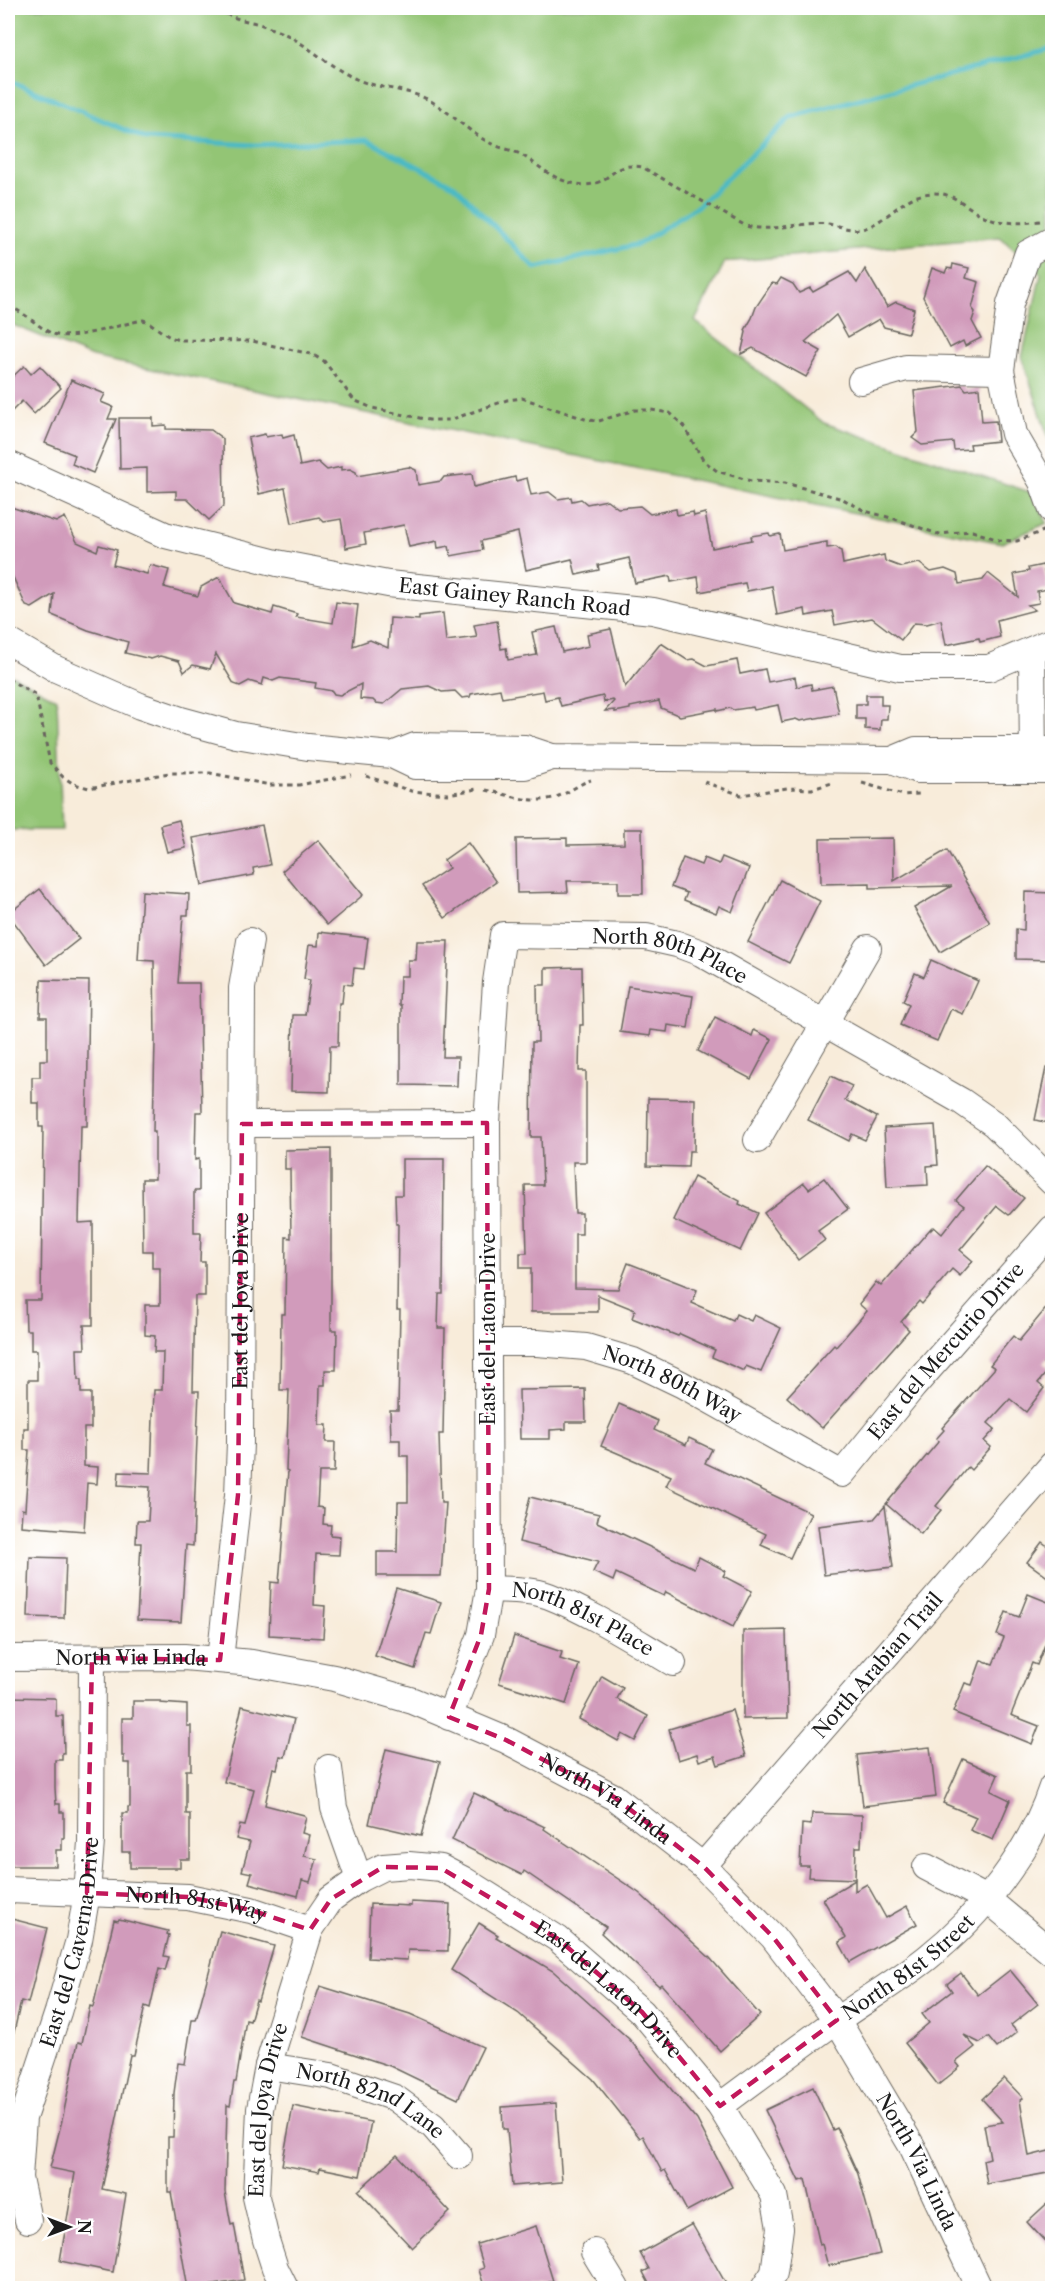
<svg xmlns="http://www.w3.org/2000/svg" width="1060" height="2296" font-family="'Libre Caslon Text',serif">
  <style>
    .green { fill: #93c575; stroke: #587048; stroke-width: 1.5 }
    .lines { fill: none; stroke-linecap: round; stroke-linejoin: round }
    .stream { stroke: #4bb9c4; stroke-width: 5 }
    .building { fill: #d19bbb }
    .minor-casing { stroke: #69655e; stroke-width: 28 }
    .path { stroke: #69655e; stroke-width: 3; stroke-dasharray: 4.5 4.5; stroke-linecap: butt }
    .minor { stroke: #fff; stroke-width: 26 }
    .marked { fill: none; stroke: #c2185b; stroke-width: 4.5; stroke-dasharray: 12 8; stroke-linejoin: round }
    .labels { text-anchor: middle; stroke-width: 4.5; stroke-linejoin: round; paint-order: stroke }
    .street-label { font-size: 20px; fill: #1c1c1c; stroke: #fff }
  </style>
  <rect width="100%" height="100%" fill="#fff"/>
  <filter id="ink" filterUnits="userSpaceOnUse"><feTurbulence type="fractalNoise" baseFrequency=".0167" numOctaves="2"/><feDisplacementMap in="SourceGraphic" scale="12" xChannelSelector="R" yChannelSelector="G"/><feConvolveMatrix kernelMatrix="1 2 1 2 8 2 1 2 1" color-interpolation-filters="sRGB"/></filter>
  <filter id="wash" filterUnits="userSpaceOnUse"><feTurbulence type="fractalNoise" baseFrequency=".008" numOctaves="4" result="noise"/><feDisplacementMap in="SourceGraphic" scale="24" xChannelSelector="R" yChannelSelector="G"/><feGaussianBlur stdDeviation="1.35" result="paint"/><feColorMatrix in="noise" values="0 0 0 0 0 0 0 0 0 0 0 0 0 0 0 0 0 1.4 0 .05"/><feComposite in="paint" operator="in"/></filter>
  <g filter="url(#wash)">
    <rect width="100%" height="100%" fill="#f8ecda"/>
    <g class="green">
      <polygon points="8,8 1052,8 1052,449 1022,357 1041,274 1000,237 725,262 695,321 824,423 1033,493 1047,523 1002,543 92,357 8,323"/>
      <polygon points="8,673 57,699 62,830 8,830"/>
    </g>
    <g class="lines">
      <polyline class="stream" points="8,80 146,139 255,145 367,140 455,186 535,268 639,244 699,205 791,117 1052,48"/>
    </g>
    <g id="blocks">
      <g class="building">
        <polygon points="953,264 969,268 966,278 979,282 972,308 975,312 972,321 981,338 965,346 963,341 950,348 923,297 932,268 945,273 947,268 952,269"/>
        <polygon points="865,269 887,307 896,302 914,309 908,333 884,327 879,319 848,337 836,315 805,342 821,351 806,377 753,348 741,354 746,332 745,330 752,318 756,307 772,283 777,284 781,278 793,284 799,293 810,288 813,292 849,272 857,283"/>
        <polygon points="24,366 31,374 40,366 61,388 34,414 22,401 8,415 8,381"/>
        <polygon points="71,380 105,394 101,402 113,407 108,419 116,419 93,473 72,464 75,455 45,443"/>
        <polygon points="962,385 966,390 979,388 982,422 996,421 998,441 970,444 971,449 954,450 953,442 922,445 912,438 918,432 914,391"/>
        <polygon points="119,418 153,418 153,426 166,425 166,429 211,430 223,439 224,506 209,520 187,499 176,499 176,491 147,492 147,468 120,469"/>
        <polygon points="265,434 266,437 282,434 283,438 294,435 300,466 318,462 327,470 341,467 341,470 350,469 356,472 357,476 409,467 416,470 418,485 441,481 444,477 472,474 474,487 515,477 516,481 527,478 531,495 549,492 558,499 571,497 572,501 581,499 587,504 607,500 618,508 640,506 650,514 676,509 677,515 693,512 694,516 705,513 712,548 752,540 751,536 769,533 770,536 780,534 783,550 827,542 827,548 836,547 841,551 843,564 884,555 885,561 901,567 919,563 931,572 945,569 957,574 959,584 983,580 988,573 1018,597 1014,574 1029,571 1028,568 1043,565 1048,589 1037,591 1039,603 1028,605 1035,610 997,620 1000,637 980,642 979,638 946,645 941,620 927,624 914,623 901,640 872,618 835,625 832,611 806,616 805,609 777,615 772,586 747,591 745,583 700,592 698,577 671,582 670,576 635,583 629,558 598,565 599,570 576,575 572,559 526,570 518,532 481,541 483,550 451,556 449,546 438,548 437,541 409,547 404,525 364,533 366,544 346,548 341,519 324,522 319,517 292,523 285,488 259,494 248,438"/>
        <polygon points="8,506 56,522 65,517 77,542 97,551 99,545 117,550 113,565 147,574 150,565 169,570 164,587 198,596 201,587 219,577 234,603 272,614 274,607 297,614 296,617 333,623 336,602 358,605 353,646 370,640 388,648 390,618 419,620 419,616 443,613 446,641 477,637 474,625 497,621 501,649 506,648 508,660 537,655 532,632 556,627 562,652 589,646 587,634 611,629 625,687 661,643 687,660 694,659 707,666 737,660 740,674 765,669 768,682 795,677 797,687 811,684 812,690 833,686 839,714 800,721 796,719 782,722 778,705 754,710 753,707 733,710 730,708 717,711 717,709 680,716 661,708 659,701 630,707 630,709 615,712 615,710 605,711 614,701 613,700 604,702 603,696 561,706 558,697 545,700 543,691 502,698 500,689 471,694 470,697 462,698 455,691 442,692 429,686 402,689 384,704 376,703 373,700 360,699 361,684 340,695 334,694 332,691 315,688 316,683 280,678 273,681 264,678 262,685 249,681 240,686 234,684 216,654 210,669 193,665 184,672 179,661 160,656 151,659 125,653 128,642 88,630 52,615 54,594 32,608 26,606 8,566"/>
        <polygon points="866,695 881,695 881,705 888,705 887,719 881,719 880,730 865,729 865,719 856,719 856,704 866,704"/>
        <polygon points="179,820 186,848 167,852 160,825"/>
        <polygon points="262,825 270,865 253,868 254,875 202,885 193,838"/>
        <polygon points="624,829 642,829 643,894 618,894 618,881 567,881 568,892 517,893 516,839 567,838 567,845 624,844"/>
        <polygon points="893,838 894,881 947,850 990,923 940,952 914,908 952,886 870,888 870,883 821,884 820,839"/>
        <polygon points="318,840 363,895 327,925 282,871"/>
        <polygon points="468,843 496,882 445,918 422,886 449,868 444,860"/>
        <polygon points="722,857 749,868 732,912 719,906 716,913 684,900 687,893 671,887 683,858 701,865 704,858 719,864"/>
        <polygon points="780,880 820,901 789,963 748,942"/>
        <polygon points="40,889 79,939 46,965 8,914"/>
        <polygon points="142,891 189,894 188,915 183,915 178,983 199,983 202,1112 196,1112 195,1160 199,1159 199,1191 194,1191 194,1233 201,1233 200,1262 205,1262 205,1296 195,1296 193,1391 199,1391 196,1463 193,1546 186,1545 181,1622 137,1620 141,1543 136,1543 137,1521 148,1521 150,1487 118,1485 119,1472 151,1473 154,1390 162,1390 163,1352 154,1352 155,1336 145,1335 145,1305 160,1305 160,1268 152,1268 152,1251 143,1251 142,1179 155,1179 155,1131 153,1131 155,1040 154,961 138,960"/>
        <polygon points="1025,892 1053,893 1053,960 1016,959 1016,929 1024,930"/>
        <polygon points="319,932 368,938 364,969 354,968 352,985 344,984 342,1003 339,1003 338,1046 330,1046 329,1092 291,1091 293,1015 305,1015 310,980 304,979 309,945 318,946"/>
        <polygon points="417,941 448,941 443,1057 458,1057 457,1086 401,1085 401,1005 399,1005 400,976 408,976 408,960 416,960"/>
        <polygon points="931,960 978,981 963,1014 951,1009 937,1041 900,1025 909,1004 903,1001 915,973 924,977"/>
        <polygon points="582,967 583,1025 580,1025 579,1071 586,1071 586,1162 573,1162 575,1213 582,1213 582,1234 575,1234 575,1288 618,1289 628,1263 697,1290 692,1303 733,1321 736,1314 751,1321 754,1315 781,1328 761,1372 746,1366 744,1371 712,1357 715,1350 680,1334 678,1336 632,1318 635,1310 598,1295 598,1312 531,1312 531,1268 520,1268 520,1253 527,1253 525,1185 543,1185 541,1137 531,1137 532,1042 538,1042 537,985 545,985 545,968"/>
        <polygon points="41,980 89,981 87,1126 81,1126 79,1223 93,1222 93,1325 84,1325 85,1349 77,1349 78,1380 81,1380 81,1393 91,1393 91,1428 84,1428 84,1466 98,1467 97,1484 87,1483 84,1531 21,1526 22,1509 25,1510 29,1450 24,1450 24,1428 28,1428 28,1380 37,1380 37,1350 31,1350 31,1330 26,1330 25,1300 41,1300 43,1127 39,1127 39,1103 32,1103 32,1077 40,1077 40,1060 47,1060 47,1017 40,1017"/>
        <polygon points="628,986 693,996 688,1028 668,1025 667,1032 651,1030 650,1036 620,1032"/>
        <polygon points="715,1017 752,1036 754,1030 772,1039 751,1079 698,1051"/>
        <polygon points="1046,1068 1053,1068 1053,1124 1035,1120"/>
        <polygon points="831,1076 852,1086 845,1100 877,1117 865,1140 852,1134 849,1141 808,1120"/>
        <polygon points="648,1098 695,1099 694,1151 689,1151 688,1167 647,1166"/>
        <polygon points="935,1125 938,1165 927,1166 928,1185 887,1187 884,1128"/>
        <polygon points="331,1149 331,1330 337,1330 336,1370 325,1370 325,1385 320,1385 319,1425 327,1425 326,1442 335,1442 334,1472 319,1472 317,1507 324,1508 323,1524 331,1525 330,1535 340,1536 339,1555 316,1554 314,1605 325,1606 323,1638 269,1635 271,1582 279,1583 288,1471 286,1470 289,1390 280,1390 281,1314 285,1314 286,1237 291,1238 290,1169 285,1169 285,1150"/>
        <polygon points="402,1159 444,1159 443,1294 439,1294 438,1328 445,1328 443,1434 439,1434 441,1503 446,1503 441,1576 377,1576 377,1552 397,1552 398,1502 408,1502 408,1456 400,1456 400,1440 391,1440 390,1410 398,1410 400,1310 397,1310 398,1224 396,1224 395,1195 402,1195"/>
        <polygon points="985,1166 1024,1198 1009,1215 997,1206 960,1250 973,1261 960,1276 952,1269 922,1304 919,1301 901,1322 909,1330 822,1428 787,1397 834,1345 836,1347 867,1311 859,1304 876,1282 881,1286 931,1228 931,1230 934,1227 942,1234 964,1206 956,1200"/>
        <polygon points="694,1177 740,1201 739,1204 758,1213 740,1251 673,1220"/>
        <polygon points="824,1178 848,1209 818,1231 825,1240 798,1260 764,1213 804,1183 809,1189"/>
        <polygon points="1053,1300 1053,1352 1043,1363 1050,1368 1038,1383 1044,1388 1026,1412 1010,1399 988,1423 995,1429 984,1441 991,1447 971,1470 968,1467 936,1506 941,1510 921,1534 886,1504 939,1441 936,1439 944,1430 942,1428 995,1368 990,1365 1013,1336 1019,1341"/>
        <polygon points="585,1389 586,1422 566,1422 566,1429 550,1430 550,1439 520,1439 519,1390"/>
        <polygon points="619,1404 658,1421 654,1430 686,1445 689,1438 712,1449 705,1463 811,1513 790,1558 761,1545 766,1534 666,1486 671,1476 601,1446"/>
        <polygon points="530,1497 599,1514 597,1522 694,1568 699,1557 726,1571 723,1576 752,1591 733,1627 666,1592 664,1596 616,1573 613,1581 593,1572 598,1562 519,1542"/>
        <polygon points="885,1506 893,1567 824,1575 818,1526 874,1519"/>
        <polygon points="1042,1542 1053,1550 1053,1581 1027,1562"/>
        <polygon points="30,1557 66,1558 64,1618 28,1617"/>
        <polygon points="396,1588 441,1602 431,1634 426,1633 415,1669 375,1656"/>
        <polygon points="1028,1594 1053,1604 1053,1636 1049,1634 1037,1665 1032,1663 1011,1715 1039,1726 1032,1744 953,1712 965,1683 972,1685 981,1660 993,1664 1004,1638 997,1635 1006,1612 1019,1617"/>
        <polygon points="786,1630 788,1718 743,1719 743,1631"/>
        <polygon points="514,1636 562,1652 560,1659 579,1665 566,1704 499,1683"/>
        <polygon points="602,1676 623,1688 617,1699 648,1716 635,1741 622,1734 618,1741 579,1719"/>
        <polygon points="8,1697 54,1698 56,1699 56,1716 63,1716 64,1753 62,1753 62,1760 55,1760 55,1788 56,1804 60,1804 60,1812 64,1812 64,1838 62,1838 62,1850 56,1850 56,1866 8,1866"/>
        <polygon points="133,1701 160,1701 160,1703 187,1705 187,1726 191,1726 191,1770 186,1770 186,1814 190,1814 190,1859 180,1859 180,1868 130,1868 130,1852 122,1852 122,1813 128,1813 128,1807 130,1807 130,1763 124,1763 124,1756 122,1756 122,1718 133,1718"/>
        <polygon points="242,1706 294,1719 285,1757 280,1756 277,1769 273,1768 265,1805 304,1815 306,1817 302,1833 309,1835 304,1856 317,1859 310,1882 302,1880 298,1896 249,1883 252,1873 242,1871 250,1842 236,1839 240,1825 245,1826 254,1789 224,1782"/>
        <polygon points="732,1710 746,1756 718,1765 715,1756 699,1761 697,1754 678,1760 669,1729"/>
        <polygon points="930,1747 936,1797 863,1806 857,1755"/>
        <polygon points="386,1749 440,1762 421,1836 369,1824"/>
        <polygon points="963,1759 998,1775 991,1791 1010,1800 993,1840 970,1830 976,1817 943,1803"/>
        <polygon points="474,1793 545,1827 544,1829 639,1893 710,1958 760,2015 720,2051 661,1984 659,1986 601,1933 606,1927 524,1871 522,1875 452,1840"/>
        <polygon points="812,1813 862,1815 861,1847 856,1847 855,1879 808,1877 809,1866 800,1866 802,1824 811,1825"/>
        <polygon points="855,1880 855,1891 867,1884 886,1918 907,1906 917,1924 850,1962 839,1942 846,1938 823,1899"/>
        <polygon points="411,1902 450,1904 448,1951 408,1950 407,1960 368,1958 370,1904 411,1906"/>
        <polygon points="8,1918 47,1928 28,2003 21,2001 14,2032 8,2032"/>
        <polygon points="119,1919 168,1931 167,1934 169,1935 164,1956 169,1957 165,1971 159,1969 150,2008 145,2006 134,2055 130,2055 102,2189 126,2194 113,2272 60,2261 75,2173 50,2168 63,2116 78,2042 82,2043 90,2006 93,2007 114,1920 118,1921"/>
        <polygon points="479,1923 498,1935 496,1937 553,1971 629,2039 697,2120 732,2187 687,2211 665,2170 662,2172 643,2136 640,2138 593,2079 518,2013 451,1970"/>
        <polygon points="220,1931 274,1946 258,2001 256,2000 250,2021 246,2020 236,2082 234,2082 230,2106 227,2105 225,2192 231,2225 234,2224 244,2280 188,2289 171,2192 168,2192 168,2137 173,2137 174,2093 178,2063 185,2064 192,2020 196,2020"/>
        <polygon points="1010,1970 1038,2004 1011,2025 1017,2032 997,2048 988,2037 980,2043 964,2035 975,2047 956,2062 960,2067 938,2085 905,2043 929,2023 922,2014 952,1991 947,1984 961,1973 978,1995"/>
        <polygon points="320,1986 410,2014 483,2047 458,2099 390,2066 302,2037"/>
        <polygon points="1004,2078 1023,2098 1020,2100 1029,2156 1053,2150 1053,2172 987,2184 983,2160 990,2158 984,2125 1003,2122 982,2099"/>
        <polygon points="813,2087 833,2130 837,2128 858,2174 880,2254 828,2266 822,2244 820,2245 805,2179 799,2181 765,2110"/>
        <polygon points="556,2103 562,2182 512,2186 507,2129 503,2129 502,2107"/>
        <polygon points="293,2106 371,2122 360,2176 320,2168 319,2172 282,2165"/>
        <polygon points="397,2155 450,2212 412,2248 358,2191"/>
        <polygon points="1053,2198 1053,2250 1027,2222"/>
        <polygon points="692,2224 726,2284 717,2289 652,2289 643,2272 649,2269 640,2253"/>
        <polygon points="536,2226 553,2281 549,2281 552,2289 485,2289 479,2270 484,2268 477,2244"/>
      </g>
    </g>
  </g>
  <g filter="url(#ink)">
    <use href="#blocks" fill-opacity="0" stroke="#69655e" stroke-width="1.5"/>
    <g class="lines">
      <defs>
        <g id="minor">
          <polyline points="1052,240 1028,253 1010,304 1001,370 1014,434 1042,482 1052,510"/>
          <polyline points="861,381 906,368 1001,370"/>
          <path id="s1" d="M 8,464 L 165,535 L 277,563 L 388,584 L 653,611 L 900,668 L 989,668 L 1052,641"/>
          <polyline points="8,641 56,669 140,706 181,720 236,735 308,747 392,755 415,766 525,766 552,757"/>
          <polyline points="1032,650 1033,767"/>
          <polyline points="392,755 415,746 525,748 552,757 892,760 918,770 1052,770"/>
          <polyline points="892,760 916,750 1052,750"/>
          <polyline points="242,1124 487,1123"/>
          <polyline points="757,1140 868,948"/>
          <path id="s2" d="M 488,1343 L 537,1343 L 586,1347 L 633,1361 L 681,1384 L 842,1474 L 913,1387 L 1052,1229"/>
          <path id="s3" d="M 489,1589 C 509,1590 531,1589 549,1596 C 590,1612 635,1641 673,1663"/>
          <path id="s4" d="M 8,1658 L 184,1657 L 252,1663 L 334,1678 L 413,1701 L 506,1740 L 614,1797 L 703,1866 L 773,1937 L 837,2020 L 913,2148 L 979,2288"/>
          <path id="s5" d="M 220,1660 L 238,1495 L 240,1442 L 242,988 L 250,941"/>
          <path id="s6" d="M 449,1717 L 481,1635 L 489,1589 L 487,1123 L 496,982 L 503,935 L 646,937 L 677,944 L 701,953 L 961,1101 L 994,1124 L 1052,1182"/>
          <polyline points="329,1768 334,1808 359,1879"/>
          <path id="s7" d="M 703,1866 L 1052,1465"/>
          <polyline points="926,1867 987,1899 1052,1953"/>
          <path id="s8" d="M 8,1890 L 188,1897 L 251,1910 L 310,1930"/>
          <path id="s9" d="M 268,2066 L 331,2076 L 395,2098 L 433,2126 L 459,2156"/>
          <path id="s10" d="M 720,2106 C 759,2077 798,2048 837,2020 C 867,1999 899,1980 927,1958 C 980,1916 1031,1851 1052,1787"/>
          <path id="s11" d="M 28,2220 L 19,2178 L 23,2118 L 58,2012 L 79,1940 L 87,1893 L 91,1842 L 92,1658"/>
          <polyline points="594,2252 616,2288"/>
          <path id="s12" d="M 285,2288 L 275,2268 L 266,2240 L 256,2197 L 260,2109 L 268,2066 L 310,1930 L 331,1899 L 359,1879 L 383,1867 L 409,1865 L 441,1868 L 464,1880 L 558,1939 L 642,2012 L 720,2106 L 774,2195 L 780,2228 L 774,2273 L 764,2288"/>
        </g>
      </defs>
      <use href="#minor" class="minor-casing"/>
      <g class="path">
        <path d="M 219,8 C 229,20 250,20 265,26 C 274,30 285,33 294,39 C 314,51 334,69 356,79 C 380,90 411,88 434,103 C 453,115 469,132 490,143 C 499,148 510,149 520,154 C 541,166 550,179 576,184 C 611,190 609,160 642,167 L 746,226 C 773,233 800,221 828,224 C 842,226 854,233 868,227 C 893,216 903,195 932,193 C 952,192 965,206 982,215 C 1001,224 1020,224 1040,221"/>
        <path d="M 8,306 C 25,312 35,325 51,333 C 70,343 120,324 143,320 C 154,323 162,336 179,340 L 252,341 L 311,354 L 324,361 L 354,400 L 372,408 L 429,420 L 450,420 L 507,400 L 522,398 L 588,420 L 599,421 L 635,410 L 651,410 L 670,413 L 683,425 L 703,460 L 717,471 L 751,481 L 785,483 L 843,499 L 865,511 L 895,519 L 938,534 L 972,531 L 999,540 L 1017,541 L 1046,530"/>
        <polyline points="8,679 36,695 50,763 63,777 74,784 89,788 169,773 210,773 270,785 299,785 351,775"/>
        <polyline points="366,776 411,791 448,794 477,789"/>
        <polyline points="704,782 741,795 787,788 812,789 832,783"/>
        <polyline points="862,783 903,795 920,794"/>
        <path d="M 486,790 C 510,795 532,805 556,797 C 569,793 578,784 591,780"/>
      </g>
      <use href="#minor" class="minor"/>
    </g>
  </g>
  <path class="marked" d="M 487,1123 L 489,1589 L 481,1635 L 449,1717 L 506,1740 L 614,1797 L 703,1866 L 773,1937 L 837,2020 L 720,2106 L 642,2012 L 558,1939 L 441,1868 L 383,1867 L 331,1899 L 310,1930 L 251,1910 L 188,1897 L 87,1893 L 92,1658 L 220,1660 L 238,1495 L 242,1124 Z"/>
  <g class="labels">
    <g class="street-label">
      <text dy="7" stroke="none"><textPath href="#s1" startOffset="528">East Gainey Ranch Road</textPath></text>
      <text dy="7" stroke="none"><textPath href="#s6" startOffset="960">North 80th Place</textPath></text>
      <text dy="7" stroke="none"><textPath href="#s5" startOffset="360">East del Joya Drive</textPath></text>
      <text transform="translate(488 1329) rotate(-90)" y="7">East del Laton Drive</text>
      <text dy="7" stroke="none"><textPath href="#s2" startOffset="546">East del Mercurio Drive</textPath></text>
      <text dy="7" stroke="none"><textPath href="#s2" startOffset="192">North 80th Way</textPath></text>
      <text dy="7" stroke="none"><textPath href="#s3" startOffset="100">North 81st Place</textPath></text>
      <text dy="7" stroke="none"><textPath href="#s4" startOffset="123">North Via Linda</textPath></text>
      <text dy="7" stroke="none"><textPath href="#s7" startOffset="266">North Arabian Trail</textPath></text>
      <text dy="7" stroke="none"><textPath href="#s4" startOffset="627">North Via Linda</textPath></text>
      <text dy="7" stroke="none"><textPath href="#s8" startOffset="189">North 81st Way</textPath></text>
      <text dy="7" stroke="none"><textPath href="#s11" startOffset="286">East del Caverna Drive</textPath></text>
      <text dy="7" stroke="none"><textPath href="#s10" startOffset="234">North 81st Street</textPath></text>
      <text dy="7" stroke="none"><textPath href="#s12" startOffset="735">East del Laton Drive</textPath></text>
      <text dy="7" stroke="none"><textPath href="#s9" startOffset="110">North 82nd Lane</textPath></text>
      <text dy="7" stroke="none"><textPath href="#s12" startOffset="184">East del Joya Drive</textPath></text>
      <text dy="7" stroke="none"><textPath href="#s4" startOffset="1113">North Via Linda</textPath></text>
    </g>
  </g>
  <rect width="1060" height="2296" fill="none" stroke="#fff" stroke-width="30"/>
  <g transform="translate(69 2227) rotate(90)" stroke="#ffffff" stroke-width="4.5" paint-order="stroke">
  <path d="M0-4.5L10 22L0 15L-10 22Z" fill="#1c1c1c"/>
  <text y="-9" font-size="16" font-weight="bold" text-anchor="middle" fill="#1c1c1c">N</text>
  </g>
</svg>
